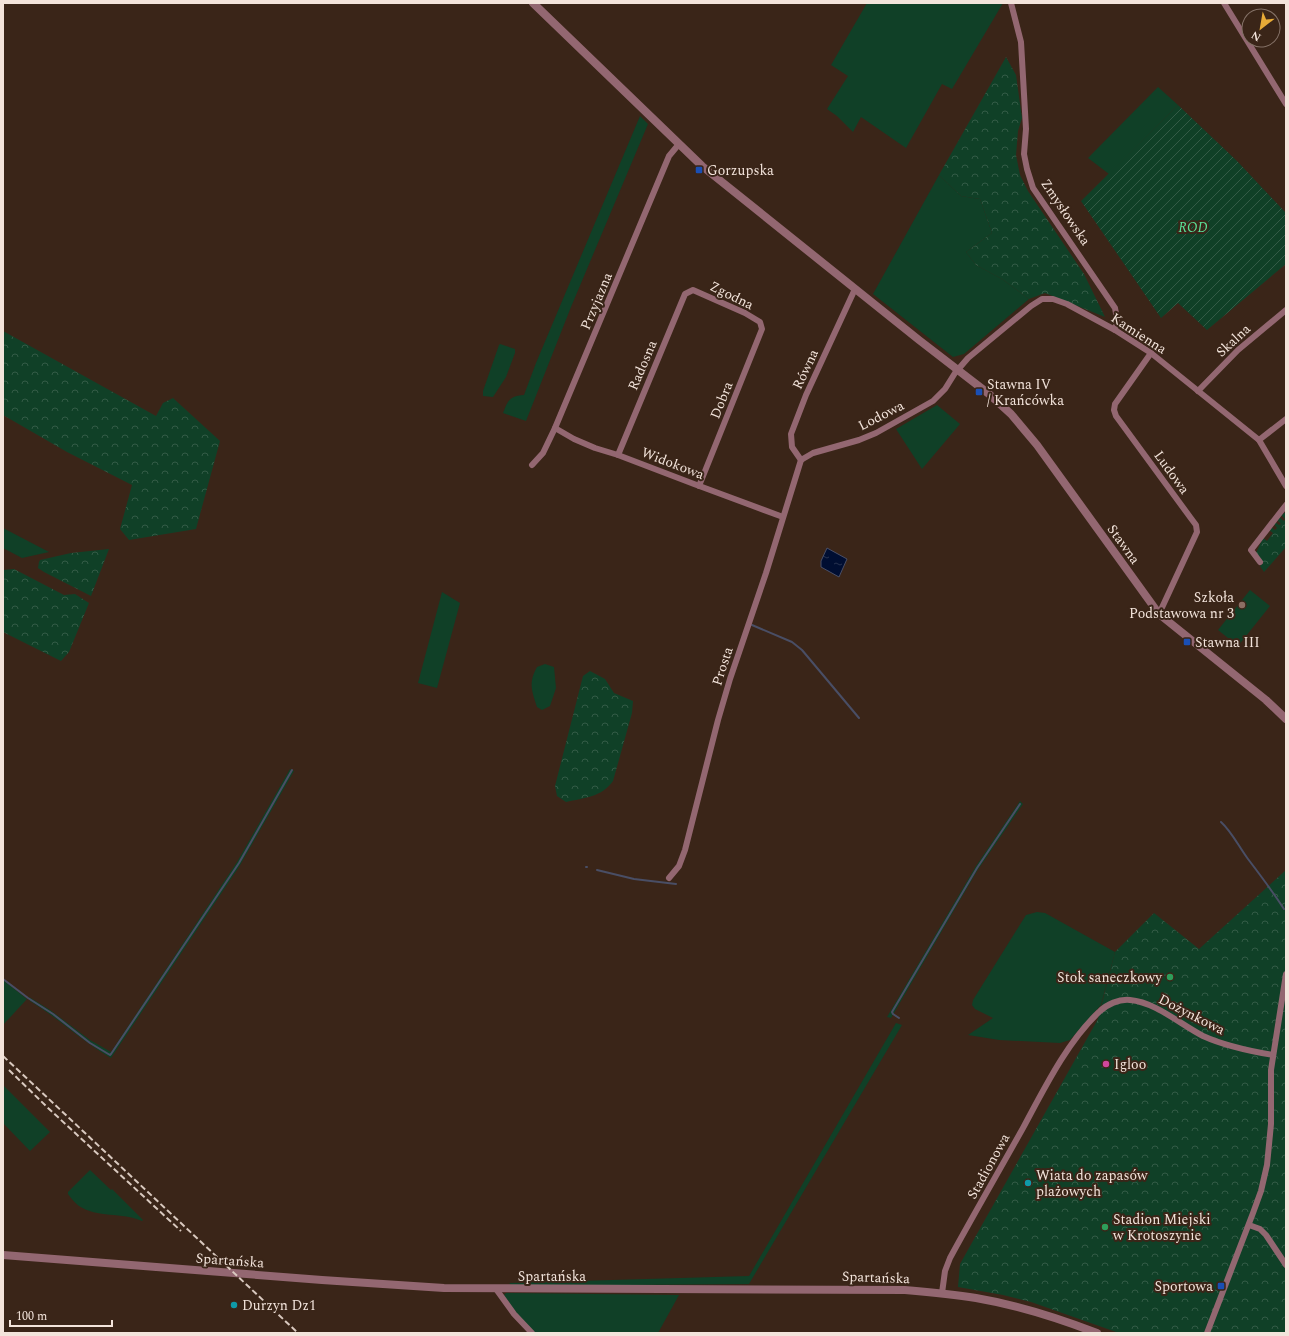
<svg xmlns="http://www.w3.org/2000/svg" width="1289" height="1336" font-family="Spectral,serif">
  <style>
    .grass { fill: #104027 }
    .forest { fill: url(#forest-crowns) }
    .garden { fill: url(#garden-furrows) }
    .water { fill: url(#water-ripples); stroke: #494e65 }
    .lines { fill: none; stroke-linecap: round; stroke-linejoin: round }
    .stream { stroke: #494e65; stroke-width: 2 }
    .minor { stroke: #936771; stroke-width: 6 }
    .tertiary { stroke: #936771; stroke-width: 8 }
    .rail { stroke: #d9c9bf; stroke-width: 2; stroke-dasharray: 6 3; stroke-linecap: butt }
    .transit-dot { fill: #1a4fb4; stroke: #3a2518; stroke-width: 1.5 }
    .education-dot { fill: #8d6e63; stroke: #3a2518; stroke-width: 1.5 }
    .leisure-dot { fill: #2e9e5b; stroke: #3a2518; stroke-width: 1.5 }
    .hotel-dot { fill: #d1479c; stroke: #3a2518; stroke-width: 1.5 }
    .culture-dot { fill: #0f9aa8; stroke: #3a2518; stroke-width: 1.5 }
    .labels { text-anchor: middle; stroke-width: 4; stroke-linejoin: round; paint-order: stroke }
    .poi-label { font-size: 14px; fill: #f3e4db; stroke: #3a2518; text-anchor: start }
    .street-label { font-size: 14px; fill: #f3e4db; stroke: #3a2518 }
    .park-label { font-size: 14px; font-style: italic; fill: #59e299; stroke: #3a2518 }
  </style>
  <defs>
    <pattern id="forest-crowns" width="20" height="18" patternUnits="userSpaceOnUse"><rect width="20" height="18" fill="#104027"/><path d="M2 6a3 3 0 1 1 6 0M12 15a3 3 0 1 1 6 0" fill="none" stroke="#335b46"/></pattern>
    <pattern id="garden-furrows" width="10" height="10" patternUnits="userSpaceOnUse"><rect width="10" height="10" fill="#104027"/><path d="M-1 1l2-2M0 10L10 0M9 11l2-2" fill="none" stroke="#335b46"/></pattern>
    <pattern id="water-ripples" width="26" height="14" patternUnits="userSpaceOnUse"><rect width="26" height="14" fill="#000e32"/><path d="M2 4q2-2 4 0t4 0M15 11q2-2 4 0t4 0" fill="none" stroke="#26314f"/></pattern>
  </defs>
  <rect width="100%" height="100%" fill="#3a2518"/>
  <g class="grass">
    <polygon points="867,3 1003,3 952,89 942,84 906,148 861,117 853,132 837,116 827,109 848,76 831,65"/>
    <polygon points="1158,87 1178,105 1109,174 1088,158"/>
    <path d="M 640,116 L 648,124 L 571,307 L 526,421 L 503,413 C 508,400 510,396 524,395 L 536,363 Z"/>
    <polygon points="939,175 961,196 980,199 992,233 966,252 976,265 1002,279 1029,299 964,354 953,357 873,294"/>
    <polygon points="500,344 515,349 515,353 506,377 493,397 483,396 483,391 499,345"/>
    <polygon points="937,405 960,424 922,469 896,429"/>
    <polygon points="3,528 49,552 22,558 3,548"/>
    <polygon points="1250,590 1270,606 1238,646 1218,630"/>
    <polygon points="442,592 460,603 437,688 418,683"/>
    <path d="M 545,664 L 554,667 L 556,688 L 550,706 L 542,710 L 537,707 C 532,691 528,683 537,667 Z"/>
    <path d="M 290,769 L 294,771 L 239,867 L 111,1058 C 82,1041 58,1018 30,1001 L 29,997 L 50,1010 L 90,1040 L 111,1052 L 237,862 Z"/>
    <polygon points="1020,801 1023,804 977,871 891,1018 887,1017 976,866"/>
    <polygon points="1037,912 1045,913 1115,952 1101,1005 1070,1040 1060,1043 999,1040 968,1035 993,1018 975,1009 972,1005 973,1000 1026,915"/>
    <polygon points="3,980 27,999 3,1025"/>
    <polygon points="896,1023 902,1025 749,1284 513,1286 509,1283 749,1276"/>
    <polygon points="3,1085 50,1132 30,1151 3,1123"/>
    <path d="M 90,1170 L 111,1190 L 112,1189 L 143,1220 L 142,1221 C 122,1212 97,1218 79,1206 C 75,1203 71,1198 68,1194 L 68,1192 Z"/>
    <polygon points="506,1293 679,1295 658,1333 534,1333 518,1316 504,1295"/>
  </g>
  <g class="forest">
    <polygon points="1006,57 1016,75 1022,118 1018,131 1016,155 1020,175 1028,191 1084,274 1105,317 1045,293 1029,299 1002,279 976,265 966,252 992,233 980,199 961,196 939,175"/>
    <polygon points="3,331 156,416 163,403 173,398 220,441 196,529 129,540 120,529 132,485 67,452 3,415"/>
    <polygon points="1286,512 1286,547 1264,572 1260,566 1263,563 1256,553 1263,538 1267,541 1273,533 1269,530 1271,527 1275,530 1277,528 1274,524 1275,522 1279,525 1281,524 1277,520 1279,517 1284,521 1285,519 1281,515"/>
    <polygon points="109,549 91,596 44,572 38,568 39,562 40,560 71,553"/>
    <polygon points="14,569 64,595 75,594 89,603 69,652 61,661 3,632 3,570"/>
    <path d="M 590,671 L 605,679 L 614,693 L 633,701 L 632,713 L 613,781 C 602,797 584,798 566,802 L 557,796 L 555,786 L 583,676 Z"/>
    <polygon points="1286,870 1286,1333 1119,1333 1031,1302 1003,1295 958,1287 960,1264 1098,1019 1115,952 1154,913 1199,949"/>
  </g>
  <polygon class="garden" points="1178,105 1237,161 1286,213 1286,264 1207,330 1178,303 1161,318 1081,201"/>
  <polygon class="water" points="827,548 847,559 839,577 821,567 821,561"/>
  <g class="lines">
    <g class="stream">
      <polyline points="752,625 792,642 802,650 859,718"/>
      <path d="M 1221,822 C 1232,832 1239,847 1248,859 C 1261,876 1273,892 1284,909"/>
      <polyline points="586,867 587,867"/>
      <polyline points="597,870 634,879 676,884"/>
      <polyline points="3,979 28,998 53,1014 90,1043 110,1055 111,1054 239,863 292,770"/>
      <polyline points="899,1018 893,1014 892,1012 977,868 1020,804"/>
    </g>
    <g class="minor">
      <polyline points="1011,3 1021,42 1026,129 1024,154 1027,169 1033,188 1115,308 1117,319 1115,330"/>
      <polyline points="1224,3 1286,104"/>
      <polyline points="1151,353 1115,404 1114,410 1116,416 1190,517 1196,525 1197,532 1159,614"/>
      <polyline points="1198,391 1238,350 1286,310"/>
      <polyline points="555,428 574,439 595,448 618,455 694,484 783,517"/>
      <polyline points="1259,440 1286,419"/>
      <polyline points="618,455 685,294 693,290 745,313 760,322 762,329 699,486"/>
      <polyline points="801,460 813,453 859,440 876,433 933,401 945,389 955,373 968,358 1031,306 1042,299 1053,299 1067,304 1115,330 1151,353 1259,440 1286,486"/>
      <polyline points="801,460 792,447 791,434 806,395 855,289"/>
      <polyline points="532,465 543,453 555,428 669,156 679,144"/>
      <polyline points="1260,562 1251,550 1286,505"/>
      <polyline points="669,878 679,866 685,850 718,720 730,679 766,573 801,460"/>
      <polyline points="1249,1225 1260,1229 1266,1235 1286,1265"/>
      <polyline points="496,1289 514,1314 532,1333"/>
      <path d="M 942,1293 L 945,1271 L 950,1258 C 974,1214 999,1171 1023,1128 C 1044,1089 1067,1042 1099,1012 C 1107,1004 1119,999 1130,1000 C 1155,1002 1180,1024 1203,1036 C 1225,1046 1249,1051 1273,1055"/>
      <polyline points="1207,1333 1253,1213 1261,1191 1267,1165 1271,1124 1271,1070 1286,974"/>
    </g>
    <g class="tertiary">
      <polyline points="533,3 702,166 919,340 989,394 1011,414 1037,445 1159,614 1266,700 1286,719"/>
      <path d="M 3,1255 L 322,1280 L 444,1288 L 905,1290 C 929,1292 952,1294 976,1298 C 1017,1305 1058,1318 1097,1333"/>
    </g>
    <g class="rail">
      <polyline points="3,1056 298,1333"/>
      <polyline points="9,1070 47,1107 181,1231"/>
    </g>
  </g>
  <g class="transit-dot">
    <rect x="695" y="166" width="8" height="8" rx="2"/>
    <rect x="975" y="388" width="8" height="8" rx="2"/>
    <rect x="1183" y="638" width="8" height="8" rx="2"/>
    <rect x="1217" y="1282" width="8" height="8" rx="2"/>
  </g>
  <circle class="education-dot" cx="1242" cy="605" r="4"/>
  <g class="leisure-dot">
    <circle cx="1170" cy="977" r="4"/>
    <circle cx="1105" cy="1227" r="4"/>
  </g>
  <circle class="hotel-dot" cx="1106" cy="1064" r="4"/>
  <g class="culture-dot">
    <circle cx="1028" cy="1183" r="4"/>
    <circle cx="234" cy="1305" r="4"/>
  </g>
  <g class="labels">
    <g class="poi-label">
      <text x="707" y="175">Gorzupska</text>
      <text x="987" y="389">Stawna IV<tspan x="987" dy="16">/ Krańcówka</tspan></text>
      <text x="1234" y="602" text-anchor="end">Szkoła<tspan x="1234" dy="16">Podstawowa nr 3</tspan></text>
      <text x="1195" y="647">Stawna III</text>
      <text x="1162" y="982" text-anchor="end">Stok saneczkowy</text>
      <text x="1114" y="1069">Igloo</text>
      <text x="1036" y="1180">Wiata do zapasów<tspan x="1036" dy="16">plażowych</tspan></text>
      <text x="1113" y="1224">Stadion Miejski<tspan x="1113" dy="16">w Krotoszynie</tspan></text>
      <text x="1213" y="1291" text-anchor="end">Sportowa</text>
      <text x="242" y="1310">Durzyn Dz1</text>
    </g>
    <g class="street-label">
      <text transform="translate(1066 212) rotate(56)" y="5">Zmysłowska</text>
      <text transform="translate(732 295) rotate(26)" y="5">Zgodna</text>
      <text transform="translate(596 301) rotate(-67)" y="5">Przyjazna</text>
      <text transform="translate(1139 333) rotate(33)" y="5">Kamienna</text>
      <text transform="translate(1233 340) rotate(-43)" y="5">Skalna</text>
      <text transform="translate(642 365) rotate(-67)" y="5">Radosna</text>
      <text transform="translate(805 369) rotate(-65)" y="5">Równa</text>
      <text transform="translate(721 400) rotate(-68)" y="5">Dobra</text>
      <text transform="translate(881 415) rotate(-27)" y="5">Lodowa</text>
      <text transform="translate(673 463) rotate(21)" y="5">Widokowa</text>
      <text transform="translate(1172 472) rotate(54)" y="5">Ludowa</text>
      <text transform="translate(1124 544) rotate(54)" y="5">Stawna</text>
      <text transform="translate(722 666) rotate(-72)" y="5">Prosta</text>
      <text transform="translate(1192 1014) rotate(27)" y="5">Dożynkowa</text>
      <text transform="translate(988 1166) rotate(-61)" y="5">Stadionowa</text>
      <text transform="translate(230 1260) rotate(4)" y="5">Spartańska</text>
      <text x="552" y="1281">Spartańska</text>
      <text transform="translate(876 1277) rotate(2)" y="5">Spartańska</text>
    </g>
    <g class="park-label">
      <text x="1193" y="232">ROD</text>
    </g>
  </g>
  <rect width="1289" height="1336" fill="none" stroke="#f3e4db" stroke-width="8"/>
  <g transform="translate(1261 28) rotate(211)"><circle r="19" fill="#3a2518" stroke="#847166"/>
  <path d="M0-3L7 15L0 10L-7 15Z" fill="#e8ab37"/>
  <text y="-6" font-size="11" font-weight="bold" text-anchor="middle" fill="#f3e4db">N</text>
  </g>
  <path d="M10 1320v6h102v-6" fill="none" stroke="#f3e4db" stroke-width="2"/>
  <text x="16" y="1320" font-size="12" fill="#f3e4db" stroke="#3a2518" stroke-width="3" paint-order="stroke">100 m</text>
</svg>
